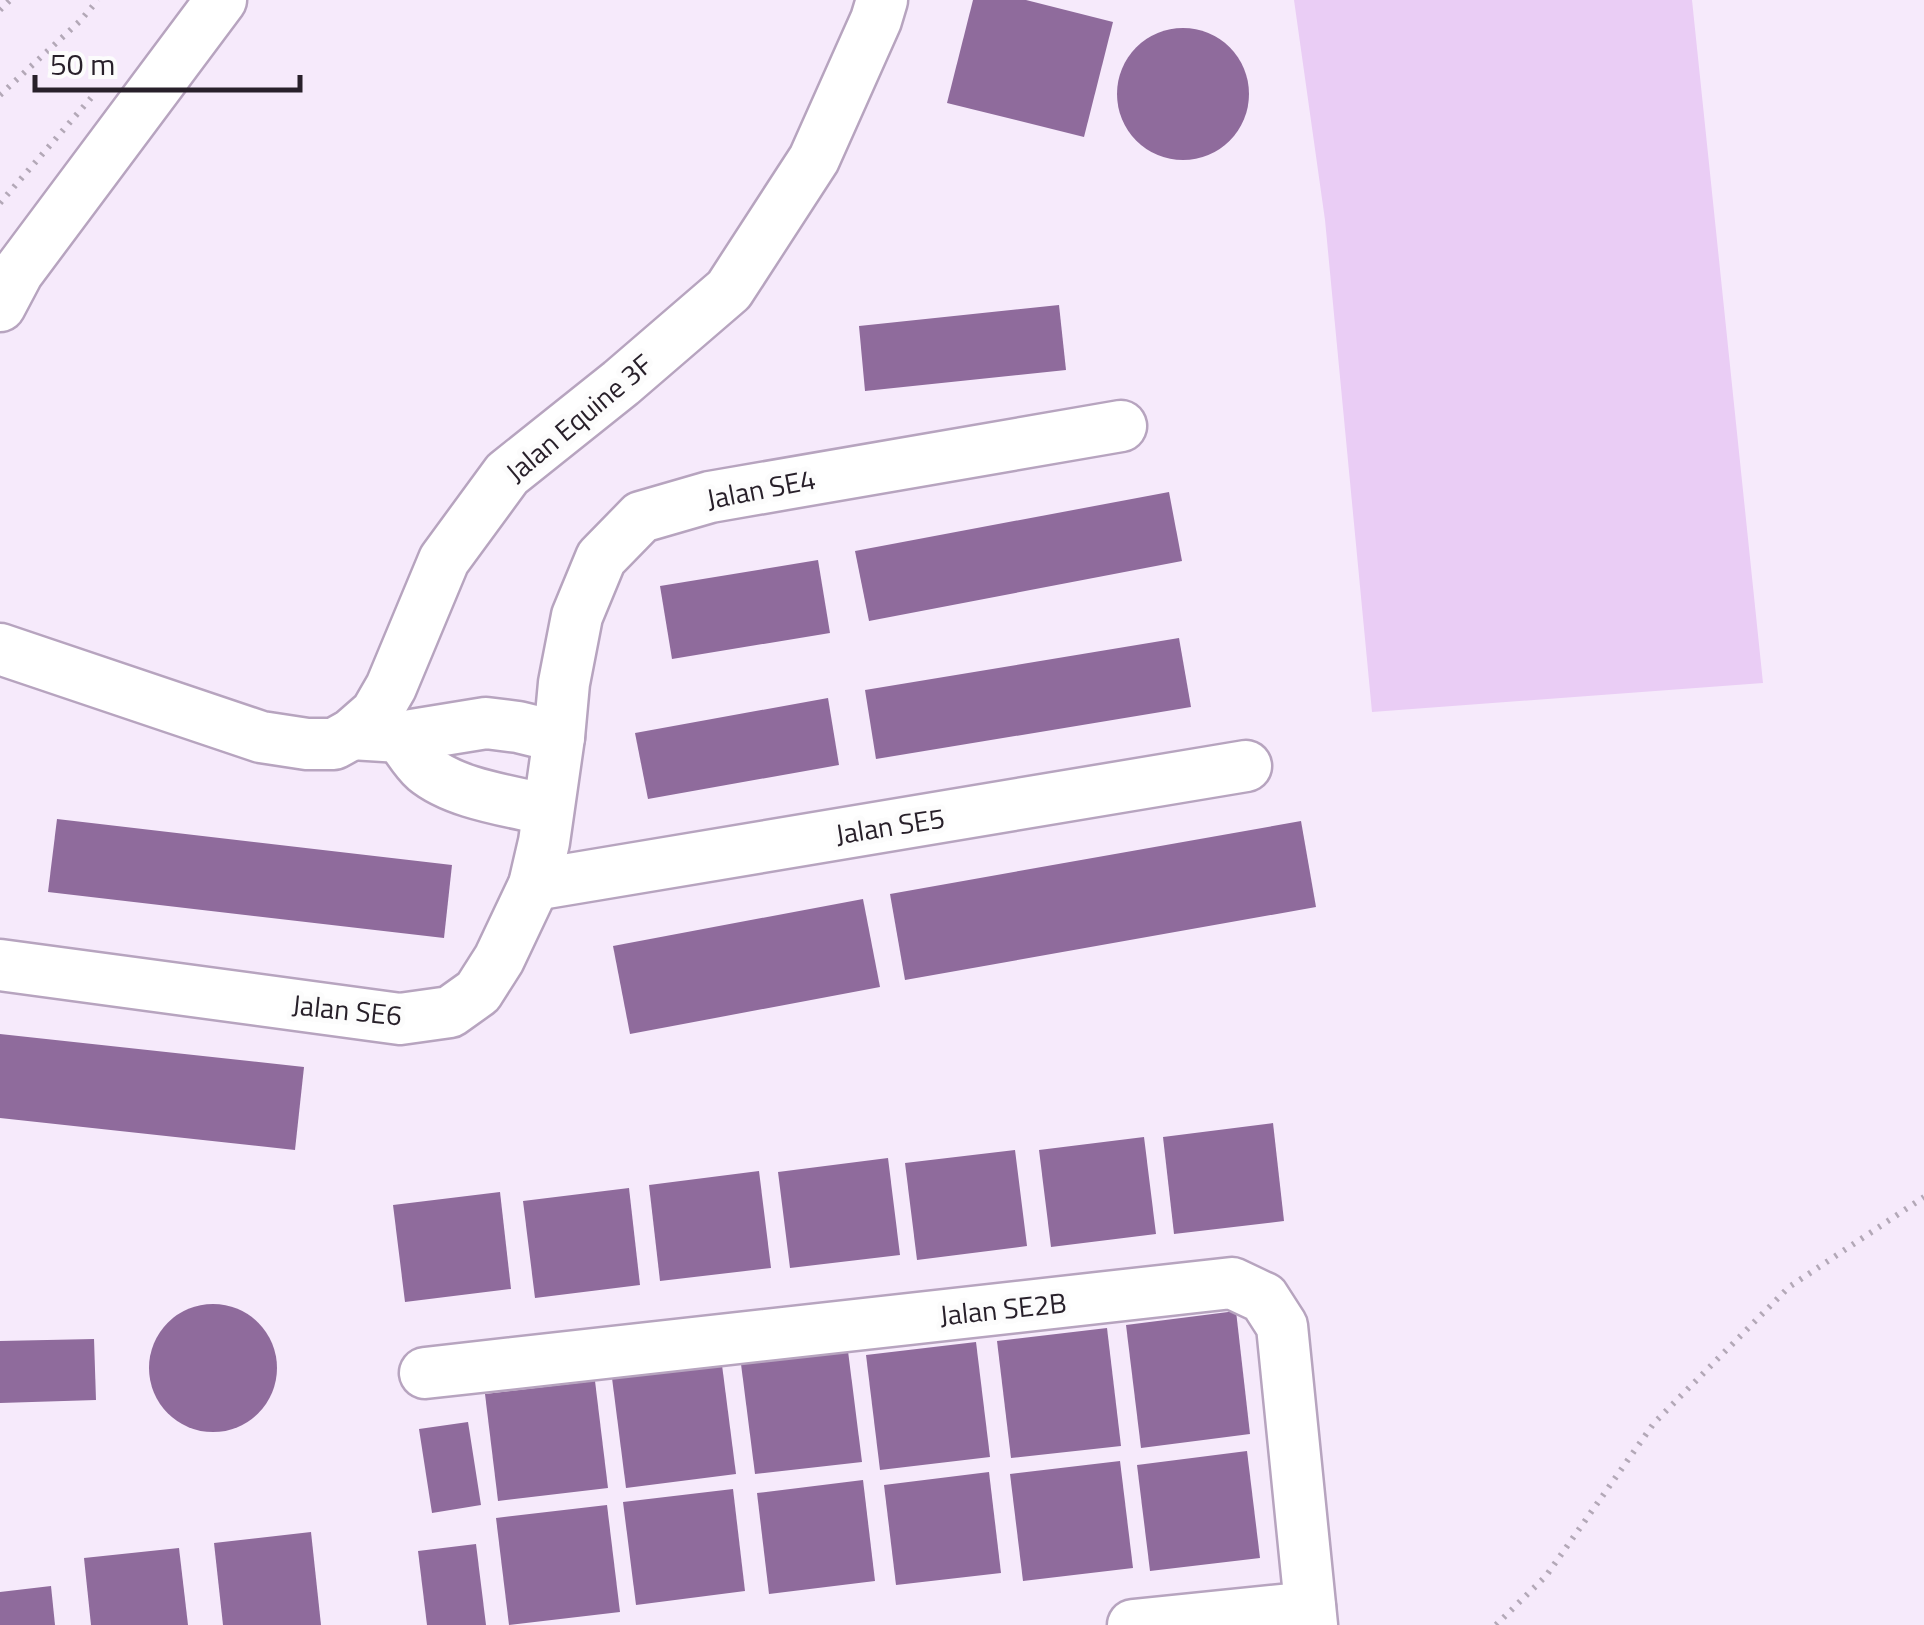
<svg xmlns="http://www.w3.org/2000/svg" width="1924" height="1625" font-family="'Titillium Web',sans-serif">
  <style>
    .green { fill: #eacdf5 }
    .building { fill: #8f6b9c }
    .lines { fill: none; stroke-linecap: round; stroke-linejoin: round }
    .minor-casing { stroke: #b7a4bf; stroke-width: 55 }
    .path { stroke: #b3a8b7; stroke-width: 6; stroke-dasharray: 2.5 8; stroke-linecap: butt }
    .minor { stroke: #fff; stroke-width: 50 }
    .labels { text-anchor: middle; stroke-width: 10; stroke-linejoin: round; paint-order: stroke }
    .street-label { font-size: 28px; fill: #28202a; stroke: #fcfcfc }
  </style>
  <rect width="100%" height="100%" fill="#f6eafb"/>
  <polygon class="green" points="1294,0 1692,0 1763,683 1372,712 1325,220"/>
  <g class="building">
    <polygon points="973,0 1026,0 1113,22 1084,137 947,103"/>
    <circle cx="1183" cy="94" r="66"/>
    <polygon points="1059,305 1066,370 865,391 859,326"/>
    <polygon points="1169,492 1182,561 869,621 855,551"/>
    <polygon points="818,560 830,633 672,659 660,586"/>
    <polygon points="1179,638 1191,707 876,759 865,690"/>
    <polygon points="828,698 839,765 648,799 635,733"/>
    <polygon points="57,819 452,865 444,938 48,892"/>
    <polygon points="1301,821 1316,907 905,980 890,894"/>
    <polygon points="863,899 880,987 630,1034 613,946"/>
    <polygon points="0,1034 304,1067 295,1150 0,1118"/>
    <polygon points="1273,1123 1284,1221 1174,1234 1163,1137"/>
    <polygon points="1144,1137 1156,1234 1051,1247 1039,1150"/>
    <polygon points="1015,1150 1027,1246 917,1260 905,1163"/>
    <polygon points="888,1158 900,1255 790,1268 778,1172"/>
    <polygon points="759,1171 771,1268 660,1281 649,1185"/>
    <polygon points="629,1188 640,1285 535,1298 523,1201"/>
    <polygon points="500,1192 511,1289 405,1302 393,1205"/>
    <circle cx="213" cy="1368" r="64"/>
    <polygon points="1236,1311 1250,1434 1141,1448 1126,1325"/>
    <polygon points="1107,1328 1121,1446 1011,1458 997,1341"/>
    <polygon points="94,1339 96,1400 0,1403 0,1341"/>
    <polygon points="976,1342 990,1457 880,1470 866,1355"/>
    <polygon points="848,1351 862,1462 755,1474 741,1364"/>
    <polygon points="722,1365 736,1474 626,1488 612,1378"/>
    <polygon points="595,1381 608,1488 498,1501 485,1394"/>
    <polygon points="468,1422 481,1505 432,1513 419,1429"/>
    <polygon points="1247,1451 1260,1558 1150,1571 1137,1465"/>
    <polygon points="1120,1461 1133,1568 1023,1581 1010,1474"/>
    <polygon points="989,1472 1001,1573 896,1585 884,1485"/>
    <polygon points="863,1480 875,1581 769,1594 757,1493"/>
    <polygon points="733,1489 745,1591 636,1605 623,1502"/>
    <polygon points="607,1505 620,1612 509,1625 496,1518"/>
    <polygon points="311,1532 321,1625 223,1625 214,1543"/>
    <polygon points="476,1544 486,1625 427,1625 418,1551"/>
    <polygon points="179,1548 188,1625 91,1625 84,1558"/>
    <polygon points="51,1586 55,1625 0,1625 0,1592"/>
  </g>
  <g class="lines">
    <defs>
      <g id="minor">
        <polyline points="0,306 18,272 221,0"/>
        <polyline points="0,649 261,737 307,744 334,744 352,734 376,713 391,687 444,560 507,474 621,383 729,290 814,159 876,20 882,0"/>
        <polyline points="352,734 400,737 486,723 518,727 559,737"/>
        <path d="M 400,737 C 408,747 415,760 425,769 C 455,794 511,801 548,810"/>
        <polyline points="534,885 1246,766"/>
        <polyline points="0,965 400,1019 450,1012 478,992 499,959 534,885 544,842 559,737 564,683 577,616 601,558 641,517 710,497 1121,426"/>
        <polyline points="425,1373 1232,1283 1264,1298 1282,1326 1312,1625"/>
        <polyline points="1133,1625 1310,1607"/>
      </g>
    </defs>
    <use href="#minor" class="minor-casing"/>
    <g class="path">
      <polyline points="0,10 10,0"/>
      <polyline points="0,95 80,21 98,0"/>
      <polyline points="0,203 91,98"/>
      <polyline points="1496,1625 1546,1576 1654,1423 1789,1287 1924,1197"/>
    </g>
    <use href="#minor" class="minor"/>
  </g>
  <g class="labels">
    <g class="street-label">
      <text transform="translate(579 418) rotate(-40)" y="10">Jalan Equine 3F</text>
      <text transform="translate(761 489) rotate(-11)" y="10">Jalan SE4</text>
      <text transform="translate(890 826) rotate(-9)" y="10">Jalan SE5</text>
      <text transform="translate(347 1010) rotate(6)" y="10">Jalan SE6</text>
      <text transform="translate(1003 1309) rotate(-6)" y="10">Jalan SE2B</text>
    </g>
  </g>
  <path d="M35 75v15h265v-15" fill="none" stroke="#28202a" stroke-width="5"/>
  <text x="50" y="75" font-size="30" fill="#28202a" stroke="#fcfcfc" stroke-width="8" paint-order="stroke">50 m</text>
</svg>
